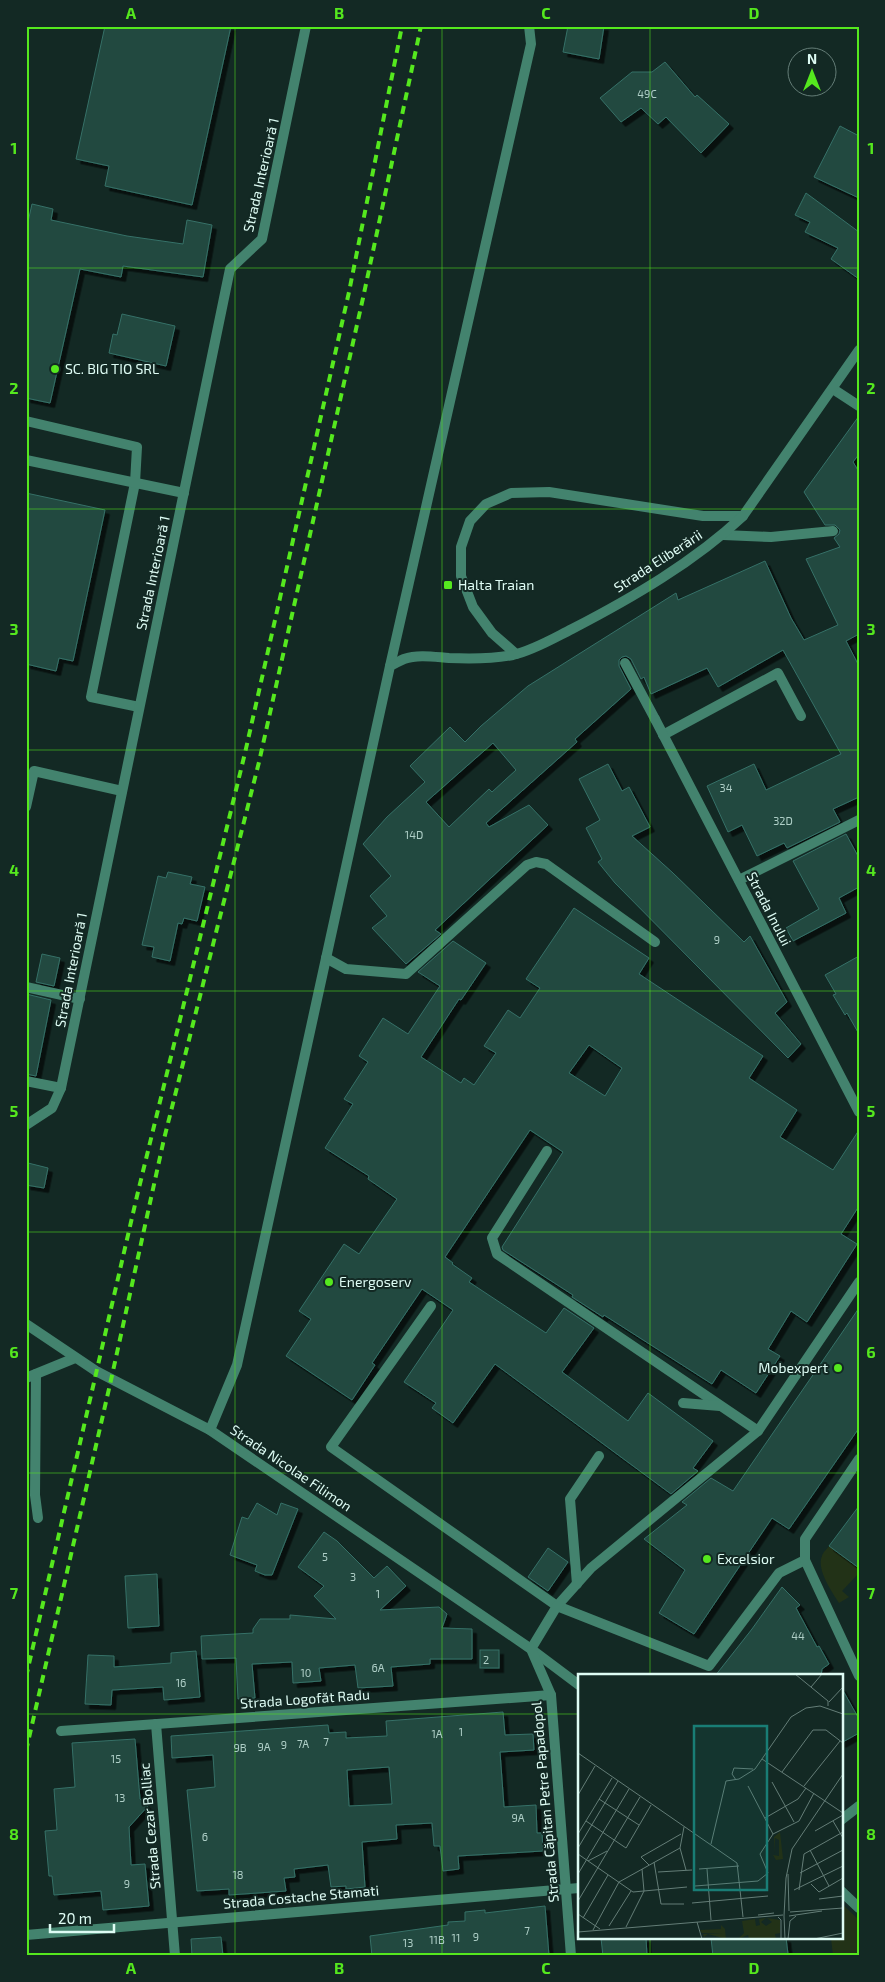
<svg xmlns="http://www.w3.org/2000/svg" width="885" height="1982" font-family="'Exo 2',sans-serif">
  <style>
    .green { fill: #223217 }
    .building { fill: #214841; stroke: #367167; fill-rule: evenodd; filter: url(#shadow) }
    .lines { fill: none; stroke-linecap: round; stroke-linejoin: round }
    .service { stroke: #43836e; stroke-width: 10 }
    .minor { stroke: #43836e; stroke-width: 10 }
    .tertiary { stroke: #43836e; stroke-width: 10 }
    .rail { stroke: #55e81e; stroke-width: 4; stroke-dasharray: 8 6; stroke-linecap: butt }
    .grid { fill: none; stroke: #55e81e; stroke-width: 1; stroke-opacity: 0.55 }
    .poi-dot { fill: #55e81e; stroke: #132924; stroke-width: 2 }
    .labels { text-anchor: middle; stroke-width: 4; stroke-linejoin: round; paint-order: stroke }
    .number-label { font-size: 11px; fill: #afcfc7 }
    .street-label { font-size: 14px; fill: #defcf4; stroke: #132924 }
    .poi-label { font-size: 14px; fill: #defcf4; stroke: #132924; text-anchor: start }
    .inset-road { fill: none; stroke: #647d77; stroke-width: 1 }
    .view { fill: #197d75; fill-opacity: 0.15; stroke: #197d75; stroke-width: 2.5 }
    .inset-edge { fill: none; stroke: #defcf4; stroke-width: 2.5 }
    .neatline { fill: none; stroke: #55e81e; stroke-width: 2 }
    .grid-label { font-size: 16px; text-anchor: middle; font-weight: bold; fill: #55e81e }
  </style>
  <defs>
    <filter id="shadow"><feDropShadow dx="4.5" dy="4.5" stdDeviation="0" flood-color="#0009"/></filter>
  </defs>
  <rect width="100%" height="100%" fill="#132924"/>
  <g class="green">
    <path d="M 829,1546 L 859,1568 L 859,1573 L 842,1591 L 849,1597 L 839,1603 C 832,1592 816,1569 822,1556 C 823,1552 827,1549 829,1546 Z"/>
    <polygon points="841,1903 859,1920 859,1956 833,1956 831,1938 841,1938"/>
  </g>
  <g class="building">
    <polygon points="105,26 231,26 192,205 105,186 109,166 76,159"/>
    <polygon points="568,26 604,26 599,59 563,52"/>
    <polygon points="665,62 695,97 697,95 729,124 701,153 666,117 658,124 641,108 621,122 600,98 632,72 652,72"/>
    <polygon points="840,126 859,136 859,198 814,177"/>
    <polygon points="806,193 859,232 859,279 831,259 838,248 805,232 810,222 795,215"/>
    <polygon points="32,204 53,209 51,220 127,236 183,244 187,220 212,225 203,277 123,266 121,277 80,269 50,403 26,398 26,231"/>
    <polygon points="122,314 175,326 166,366 109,353 113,334 117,335"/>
    <path d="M 859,416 L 859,454 L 853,462 L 859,472 L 859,634 L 846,641 L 859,666 L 859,797 L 833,809 L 840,822 L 787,848 L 784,843 L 757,856 L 742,825 L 728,832 L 707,786 L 754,764 L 766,790 L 841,754 L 783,650 L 718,687 L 707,668 L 651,694 L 644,677 L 641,679 L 631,659 L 626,656 L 622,657 L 619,660 L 619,666 L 631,689 L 575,739 L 577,742 L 486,823 L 489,827 L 529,805 L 548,825 L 435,930 L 441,934 L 406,964 L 405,963 L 372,928 L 387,916 L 370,896 L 391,876 L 363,844 L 387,817 L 425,782 L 410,766 L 450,727 L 465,742 L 481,726 L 528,686 L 676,593 L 678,600 L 765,561 L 791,618 L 804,640 L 838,625 L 806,559 L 840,547 L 834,538 L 839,534 L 840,530 L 835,525 L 825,525 L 804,492 ZM 493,743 L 516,770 L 492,792 L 489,789 L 449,827 L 426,802 Z"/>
    <polygon points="26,493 105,510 73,661 59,658 56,671 26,664"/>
    <polygon points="608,764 622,791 629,787 650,827 632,836 673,873 744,942 750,936 787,1002 775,1013 801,1044 788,1058 615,883 598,862 602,859 586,828 600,820 579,779"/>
    <polygon points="846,834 859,858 859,887 839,898 846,913 793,941 786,928 819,909 793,861"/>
    <polygon points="168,872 192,877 190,884 205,887 197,921 184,918 182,924 178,923 170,961 152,957 154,947 142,945 158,876 166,878"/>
    <path d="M 574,908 L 649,958 L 639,974 L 763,1056 L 749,1078 L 797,1110 L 780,1137 L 833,1170 L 859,1130 L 859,1206 L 841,1234 L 857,1244 L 807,1322 L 791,1311 L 768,1349 L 780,1356 L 756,1393 L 721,1370 L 712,1384 L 604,1315 L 603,1317 L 572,1297 L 573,1295 L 503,1250 L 502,1247 L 563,1152 L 530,1130 L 445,1257 L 453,1263 L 452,1264 L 472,1278 L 469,1282 L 546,1333 L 564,1308 L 594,1328 L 562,1372 L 628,1421 L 648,1393 L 713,1441 L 693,1468 L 698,1471 L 671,1494 L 495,1364 L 453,1423 L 432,1408 L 436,1403 L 404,1382 L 453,1310 L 422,1289 L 372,1363 L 375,1365 L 352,1400 L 286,1356 L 311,1319 L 299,1311 L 344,1244 L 359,1254 L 397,1199 L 368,1179 L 369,1176 L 325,1148 L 353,1104 L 344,1099 L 368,1062 L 359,1056 L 383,1018 L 408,1034 L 440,986 L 418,972 L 453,941 L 486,963 L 461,1000 L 459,999 L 421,1057 L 461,1083 L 464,1078 L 474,1085 L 496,1053 L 484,1046 L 508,1010 L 520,1018 L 540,988 L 526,979 ZM 589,1045 L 622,1068 L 605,1096 L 569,1073 Z"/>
    <polygon points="42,954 60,958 54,986 36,982"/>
    <polygon points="859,956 859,1034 847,1013 845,1015 833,995 836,994 825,975"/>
    <polygon points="26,994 51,1000 36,1076 26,1074"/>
    <polygon points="28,1163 48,1168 44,1188 26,1185"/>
    <polygon points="859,1308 859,1428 789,1529 772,1518 694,1634 659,1613 685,1570 644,1539 687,1505 682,1502 711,1478 733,1491"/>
    <polygon points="257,1503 277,1515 281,1503 298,1509 272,1575 265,1575 255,1571 257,1565 230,1555 242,1517 248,1519"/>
    <polygon points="859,1506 859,1568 829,1546"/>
    <polygon points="324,1532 337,1541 374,1578 387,1566 406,1586 380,1610 439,1607 447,1614 442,1628 472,1629 472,1659 430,1659 430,1664 391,1667 393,1686 358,1688 355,1665 319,1668 321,1681 293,1683 292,1662 252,1664 255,1698 238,1699 236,1658 202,1659 201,1636 253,1633 253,1629 260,1619 290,1619 290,1615 336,1619 314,1596 324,1586 298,1567"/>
    <polygon points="548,1548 568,1562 548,1591 528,1577"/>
    <polygon points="157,1574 159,1626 128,1628 125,1576"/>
    <polygon points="782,1587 800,1605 796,1608 817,1647 819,1646 829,1664 822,1669 821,1676 715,1676 752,1629"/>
    <rect x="480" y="1650" width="19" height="18"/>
    <polygon points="196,1651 200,1697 164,1700 163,1687 112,1690 111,1705 85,1704 88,1655 114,1656 114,1667 171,1663 171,1653"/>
    <polygon points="841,1687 859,1719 859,1733 841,1743"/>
    <path d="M 503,1712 L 505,1735 L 533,1734 L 534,1750 L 500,1752 L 504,1807 L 536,1805 L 537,1833 L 542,1833 L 543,1851 L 458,1856 L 459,1869 L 443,1871 L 440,1846 L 434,1846 L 432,1823 L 396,1825 L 397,1839 L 362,1842 L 365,1887 L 346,1889 L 346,1886 L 331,1887 L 328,1865 L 294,1869 L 295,1877 L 284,1878 L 286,1891 L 229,1895 L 229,1889 L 197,1891 L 187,1790 L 215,1787 L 213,1755 L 172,1758 L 171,1736 L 328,1725 L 329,1733 L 346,1732 L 346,1738 L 387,1736 L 386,1721 ZM 389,1767 L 392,1804 L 349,1806 L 347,1770 Z"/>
    <polygon points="135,1739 140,1799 148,1806 129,1827 131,1865 145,1864 149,1906 103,1910 101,1891 54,1895 52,1876 49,1876 45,1831 57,1830 54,1789 75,1787 72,1743"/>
    <polygon points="545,1906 549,1956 372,1956 370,1936 448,1925 448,1922 465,1921 465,1912 485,1910 485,1913"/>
    <polygon points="221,1937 223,1956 192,1956 191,1939"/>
    <polygon points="601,1938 646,1938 647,1956 603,1956"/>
    <polygon points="711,1938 786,1938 788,1954 713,1956"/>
  </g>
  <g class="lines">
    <g class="service">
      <polyline points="26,421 137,447 135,483 91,697 139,707"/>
      <polyline points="26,460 184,493"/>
      <polyline points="723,535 771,537 833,531"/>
      <polyline points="625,663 655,719"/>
      <polyline points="390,666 531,44 529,26"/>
      <polyline points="663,735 778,673 801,716"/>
      <polyline points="26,807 34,771 122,791"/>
      <polyline points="326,958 346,969 406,974 527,865 536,862 546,864 655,942"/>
      <polyline points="26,987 80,999"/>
      <polyline points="26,1081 61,1088"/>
      <polyline points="26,1125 52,1108 61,1088 230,269 262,239 306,26"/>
      <polyline points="547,1151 492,1238 497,1254 758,1431"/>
      <polyline points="431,1306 331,1447 557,1606 709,1666 779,1573 805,1560"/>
      <polyline points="36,1374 35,1495 38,1518"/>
      <polyline points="26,1378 75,1358"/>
      <polyline points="683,1403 720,1406"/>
      <polyline points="577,1584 570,1499 599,1456"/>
      <polyline points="579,1685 531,1649 557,1606 591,1568 758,1431 859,1282"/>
      <polyline points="841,1891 859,1908"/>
    </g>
    <g class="minor">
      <polyline points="516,654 492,633 473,607 461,576 461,547 470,521 486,504 511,493 549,492 703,516 743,516"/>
      <polyline points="655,719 859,1112"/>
      <polyline points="739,880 859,820"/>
      <polyline points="859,1459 805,1539 805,1560 859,1676"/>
      <polyline points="156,1724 175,1956"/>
      <polyline points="61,1731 551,1695"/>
      <polyline points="841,1820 859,1806"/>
      <polyline points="26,1935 579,1888"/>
    </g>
    <g class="tertiary">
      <polyline points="833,389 859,406"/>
      <polyline points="26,1324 96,1371 210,1430 531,1649 551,1695 571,1956"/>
      <path d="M 210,1430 L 237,1365 L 390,666 C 395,664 399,661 404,659 C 418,654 435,657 449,658 C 471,659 492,659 513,655 C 534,650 554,638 572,629 C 632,598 694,562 743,516 L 859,350"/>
    </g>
    <g class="rail">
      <polyline points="26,1677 137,1196 245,753 349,292 402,26"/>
      <polyline points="26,1751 111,1380 164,1139 259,762 363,298 421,26"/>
    </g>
  </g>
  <path class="grid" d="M 235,26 L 235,1956M 442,26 L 442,1956M 650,26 L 650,1676M 26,268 L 859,268M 26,509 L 859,509M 26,750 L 859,750M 26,991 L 859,991M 26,1232 L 859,1232M 26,1473 L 859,1473M 26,1714 L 579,1714M 841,1714 L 859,1714M 650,1938 L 650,1956"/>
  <g class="poi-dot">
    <circle cx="55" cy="369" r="5"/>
    <rect x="443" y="580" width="10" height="10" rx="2.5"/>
    <circle cx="329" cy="1282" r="5"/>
    <circle cx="838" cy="1368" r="5"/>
    <circle cx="707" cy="1559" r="5"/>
  </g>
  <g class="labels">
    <g class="number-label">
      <text x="647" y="98">49C</text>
      <text x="726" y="792">34</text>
      <text x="783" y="825">32D</text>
      <text x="414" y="839">14D</text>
      <text x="717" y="944">9</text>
      <text x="325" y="1561">5</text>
      <text x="353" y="1581">3</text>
      <text x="378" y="1598">1</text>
      <text x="798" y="1640">44</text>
      <text x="486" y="1664">2</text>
      <text x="378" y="1672">6A</text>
      <text x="306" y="1677">10</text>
      <text x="181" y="1687">16</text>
      <text x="461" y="1736">1</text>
      <text x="437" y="1738">1A</text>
      <text x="326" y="1746">7</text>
      <text x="303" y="1748">7A</text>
      <text x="284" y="1749">9</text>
      <text x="264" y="1751">9A</text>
      <text x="240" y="1752">9B</text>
      <text x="116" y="1763">15</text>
      <text x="120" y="1802">13</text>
      <text x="518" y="1822">9A</text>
      <text x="205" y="1841">6</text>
      <text x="238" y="1879">18</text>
      <text x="127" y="1888">9</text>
      <text x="527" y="1935">7</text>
      <text x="476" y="1941">9</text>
      <text x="456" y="1942">11</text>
      <text x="437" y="1944">11B</text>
      <text x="408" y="1947">13</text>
    </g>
    <g class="street-label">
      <text transform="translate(261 175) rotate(-77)" y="5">Strada Interioară 1</text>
      <text transform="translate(658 561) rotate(-33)" y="5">Strada Eliberării</text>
      <text transform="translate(153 573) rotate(-78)" y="5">Strada Interioară 1</text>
      <text transform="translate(769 909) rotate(63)" y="5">Strada Inului</text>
      <text transform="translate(71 970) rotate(-79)" y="5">Strada Interioară 1</text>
      <text transform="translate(291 1468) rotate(34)" y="5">Strada Nicolae Filimon</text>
      <text transform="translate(305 1699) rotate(-4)" y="5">Strada Logofăt Radu</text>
      <text transform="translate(545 1802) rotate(-95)" y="5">Strada Căpitan Petre Papadopol</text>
      <text transform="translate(150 1826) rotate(-95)" y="5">Strada Cezar Bolliac</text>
      <text transform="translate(301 1897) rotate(-5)" y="5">Strada Costache Stamati</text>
    </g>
    <g class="poi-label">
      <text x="65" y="374">SC. BIG TIO SRL</text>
      <text x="458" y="590">Halta Traian</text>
      <text x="339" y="1287">Energoserv</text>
      <text x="828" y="1373" text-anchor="end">Mobexpert</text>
      <text x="717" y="1564">Excelsior</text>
    </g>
  </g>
  <g transform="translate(578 1674)">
    <rect width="265" height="265" fill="#132924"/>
    <path d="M 202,158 L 205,185 L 198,186 L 195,181 L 201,182 L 201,166 L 197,164 L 197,179 L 196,163 ZM 188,244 L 183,248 L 188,252 L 194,248 L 189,244 L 202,246 L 202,259 L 197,260 L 198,265 L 171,265 L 170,261 L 160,265 L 166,259 L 164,247 L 177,245 L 178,252 L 182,251 L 181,245 ZM 143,251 L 147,255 L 148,265 L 130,260 L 126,263 L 125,260 L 145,259 L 124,259 L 122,256 L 143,255 Z" fill="#223217"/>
    <path class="inset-road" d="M 217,0 L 250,27 L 250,32M 233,13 L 244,0M 251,28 L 265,13M 0,79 L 159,189 L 165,243M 184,85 L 265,139M 204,98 L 235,56 L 248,56 L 265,69M 158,106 L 154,100 L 156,94 L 175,95M 194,108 L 216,148M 170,112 L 195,160M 226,112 L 262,67M 0,121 L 17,92M 21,125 L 61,151M 187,144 L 220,125 L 228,114M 8,147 L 48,174 L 73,131M 221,147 L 236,119M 255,147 L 265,164M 106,153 L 102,174 L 108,196M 237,157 L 265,141M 0,160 L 34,104M 133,170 L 148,107 L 161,105 L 177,95 L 213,43 L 228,34 L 242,32 L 265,40M 0,174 L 40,107M 232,176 L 251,212M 0,180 L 55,218 L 109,213M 10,187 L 29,177M 76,188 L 83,230 L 106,230M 71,191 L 63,183 L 103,160M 121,195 L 161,192M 129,195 L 133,246M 80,198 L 114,196M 222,199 L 265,176M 0,200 L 51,115M 210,200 L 211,237M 233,210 L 241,218 L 265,204M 117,212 L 180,207 L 190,199 L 182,180 L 195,160 L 221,147M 216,216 L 265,192M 221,216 L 226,180 L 265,158M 241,225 L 265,222M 0,227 L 62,123M 114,229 L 190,222M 212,238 L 265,234M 0,240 L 22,255M 180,241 L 196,239M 206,242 L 208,204 L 214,175 L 265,100M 206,242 L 207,265M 211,242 L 244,237M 200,243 L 203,246 L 203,265M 5,244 L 30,201M 119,248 L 124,265M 31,252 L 53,217M 48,253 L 66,217 L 64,195M 15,256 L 41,208 L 102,174M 0,258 L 205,241M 210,265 L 212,247 L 218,242M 236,265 L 265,259"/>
    <path class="view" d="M 116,52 L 189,52 L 189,216 L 116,216 Z"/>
    <rect width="265" height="265" class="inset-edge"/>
  </g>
  <rect width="885" height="1982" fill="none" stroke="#132924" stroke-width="55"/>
  <g transform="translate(812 72)"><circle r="24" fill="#132924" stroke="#647d77"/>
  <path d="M0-4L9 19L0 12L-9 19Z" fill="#55e81e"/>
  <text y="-8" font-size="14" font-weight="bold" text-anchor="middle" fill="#defcf4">N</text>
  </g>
  <path d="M50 1924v8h64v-8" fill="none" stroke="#defcf4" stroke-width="2.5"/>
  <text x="58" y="1924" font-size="15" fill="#defcf4" stroke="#132924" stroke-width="4" paint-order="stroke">20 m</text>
  <rect x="28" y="28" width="830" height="1926" class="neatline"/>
  <g class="grid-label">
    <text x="131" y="19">A</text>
    <text x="339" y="19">B</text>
    <text x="546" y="19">C</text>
    <text x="754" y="19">D</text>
    <text x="14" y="154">1</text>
    <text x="871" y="154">1</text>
    <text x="14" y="394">2</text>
    <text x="871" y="394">2</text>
    <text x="14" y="635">3</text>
    <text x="871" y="635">3</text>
    <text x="14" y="876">4</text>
    <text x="871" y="876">4</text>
    <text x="14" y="1117">5</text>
    <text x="871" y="1117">5</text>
    <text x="14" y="1358">6</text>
    <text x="871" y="1358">6</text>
    <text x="14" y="1599">7</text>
    <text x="871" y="1599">7</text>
    <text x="14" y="1840">8</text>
    <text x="871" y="1840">8</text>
    <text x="131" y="1974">A</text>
    <text x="339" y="1974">B</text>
    <text x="546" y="1974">C</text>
    <text x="754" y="1974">D</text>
  </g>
</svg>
